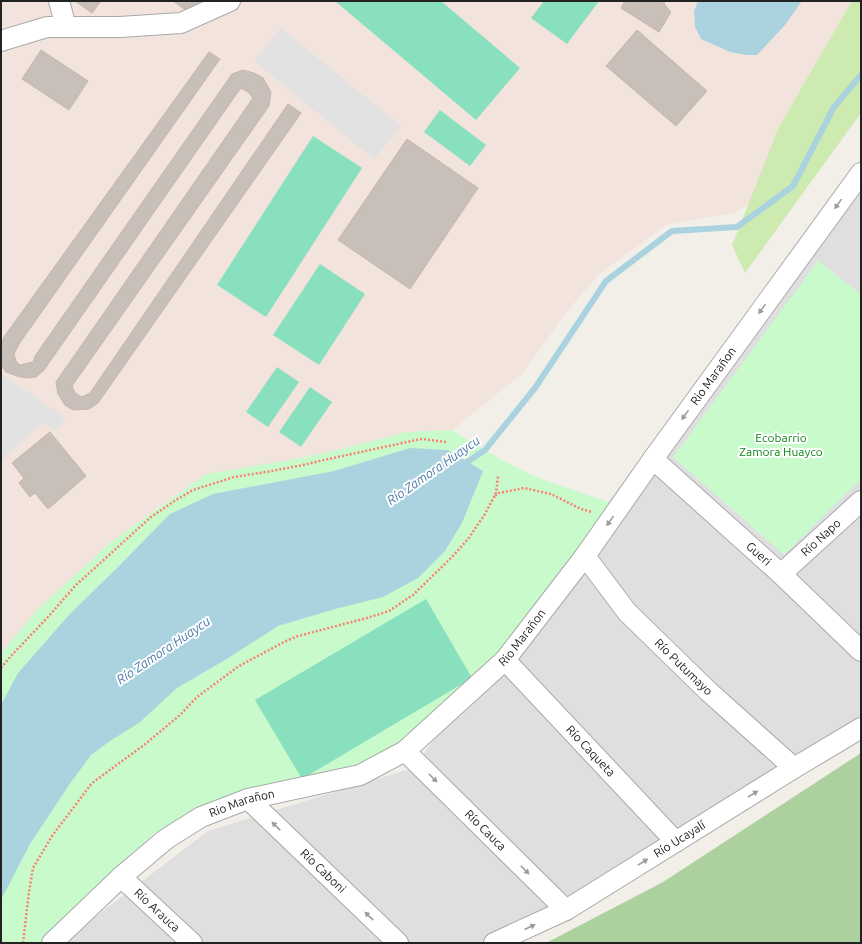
<svg xmlns="http://www.w3.org/2000/svg" width="862" height="944" font-family="Ubuntu,sans-serif">
  <style>
    .residential { fill: #e0dfdf }
    .military { fill: #f3e3dd }
    .grass { fill: #cdebb0 }
    .forest { fill: #add19e }
    .park { fill: #c8facc }
    .pitch { fill: #88e0be }
    .parking { fill: #e2e2e2 }
    .water { fill: #aad3df }
    .lines { fill: none; stroke-linecap: round; stroke-linejoin: round }
    .stream { stroke: #aad3df; stroke-width: 6 }
    .building { fill: #c7bfb8; stroke: #c4b6ab }
    .minor-casing { stroke: #a9a9a9; stroke-width: 22 }
    .path { stroke: #fa8072; stroke-width: 2.5; stroke-dasharray: 2 2; stroke-linecap: butt }
    .minor { stroke: #fff; stroke-width: 20 }
    .oneway { fill: #9c9c9c }
    .labels { text-anchor: middle; stroke-width: 4; stroke-linejoin: round; paint-order: stroke }
    .street-label { font-size: 12px; fill: #222; stroke: #fff }
    .park-label { font-size: 12px; fill: #0c8416; stroke: #fff }
    .water-label { font-size: 13px; font-style: italic; fill: #4a7aab; stroke: #fff }
  </style>
  <rect width="100%" height="100%" fill="#f2efe9"/>
  <polygon class="residential" points="861,159 861,719 577,900 489,943 61,943 208,831 413,768"/>
  <polygon class="military" points="1,1 861,1 779,184 734,213 666,225 598,275 566,313 522,374 452,430 407,432 342,449 295,459 201,477 112,541 38,609 1,653"/>
  <polygon class="grass" points="853,1 861,1 861,113 745,273 732,245 779,127 849,6"/>
  <polygon class="forest" points="861,753 861,943 546,943 663,882"/>
  <g class="park">
    <polygon points="818,261 861,294 861,479 784,555 673,457"/>
    <polygon points="452,430 502,460 536,477 611,503 593,530 500,658 427,734 358,768 240,791 154,833 49,943 1,943 1,653 38,609 112,541 206,474 295,459 342,449 407,432"/>
  </g>
  <g class="pitch">
    <polygon points="335,1 441,1 520,68 476,120"/>
    <polygon points="544,1 599,1 567,44 531,18"/>
    <polygon points="440,110 486,145 470,166 424,132"/>
    <polygon points="313,136 362,168 266,317 217,285"/>
    <polygon points="320,264 365,294 319,365 273,335"/>
    <polygon points="277,367 299,382 268,427 246,412"/>
    <polygon points="310,387 332,402 301,447 279,432"/>
    <polygon points="426,599 472,678 302,779 255,700"/>
  </g>
  <g class="parking">
    <polygon points="281,28 401,126 374,159 254,61"/>
    <polygon points="1,374 65,417 57,431 41,423 1,461"/>
  </g>
  <g class="water">
    <polygon points="698,1 759,1 762,2 763,1 802,1 785,25 757,55 747,55 730,52 701,39 695,27 694,11"/>
    <polygon points="410,448 448,450 483,471 462,523 445,551 418,578 383,597 335,609 278,626 225,660 177,688 139,723 110,741 91,755 69,785 30,844 1,900 1,705 18,673 69,615 119,566 170,514 213,494 334,471"/>
  </g>
  <g class="lines">
    <polyline class="stream" points="461,466 485,450 535,388 606,281 672,231 737,227 793,186 834,107 861,75"/>
  </g>
  <g class="building">
    <polygon points="75,1 101,1 92,13"/>
    <polygon points="173,1 200,1 191,14"/>
    <polygon points="625,1 665,1 664,4 671,12 659,32 621,8"/>
    <polygon points="637,30 707,91 676,126 606,66"/>
    <polygon points="41,50 88,81 69,110 22,79"/>
    <polygon points="209,52 220,59 19,344 14,354 16,361 20,365 33,362 35,356 232,74 243,70 254,73 263,78 271,92 269,106 72,386 75,393 82,397 90,393 288,104 301,113 98,403 89,409 73,410 65,405 58,394 56,382 253,98 248,92 241,88 233,99 44,370 36,377 26,378 17,376 6,372 1,365 1,346 4,337"/>
    <polygon points="407,139 478,188 410,289 338,240"/>
    <polygon points="50,432 86,476 48,509 35,493 30,497 19,483 24,478 12,463"/>
  </g>
  <g class="lines">
    <defs>
      <g id="minor">
        <polyline points="59,1 66,27"/>
        <polyline points="1,41 47,27 120,27 181,23 230,1"/>
        <path id="s1" d="M 653,459 L 781,574 L 861,651"/>
        <path id="s2" d="M 585,556 L 627,612 L 708,691 L 794,768"/>
        <path id="s3" d="M 781,574 L 861,501"/>
        <path id="s4" d="M 505,660 L 676,842"/>
        <path id="s5" d="M 405,751 L 566,910"/>
        <path id="s6" d="M 248,799 L 398,943"/>
        <path id="s7" d="M 121,877 L 192,943"/>
        <path id="s8" d="M 52,943 L 121,877 L 166,839 L 201,817 L 248,799 L 360,775 L 405,751 L 505,660 L 585,556 L 653,459 L 861,173"/>
        <path id="s9" d="M 494,943 L 566,910 L 794,768 L 861,728"/>
      </g>
    </defs>
    <use href="#minor" class="minor-casing"/>
    <g class="path">
      <polyline points="495,496 499,493 524,488 551,494 581,509 592,512"/>
      <polyline points="1,668 11,656 47,618 76,585 151,517 176,500 193,490 234,477 272,471 303,465 324,460 421,439 446,442"/>
      <polyline points="23,943 29,892 33,868 52,836 92,783 144,745 180,715 197,697 239,666 286,641 298,636 367,618 389,611 413,595 452,557 468,539 485,514 496,493 498,476"/>
    </g>
    <use href="#minor" class="minor"/>
  </g>
  <defs><path id="oneway-solid" d="M-6-.8H1V-3.2L6.5 0L1 3.2V.8H-6Z"/></defs>
  <g class="oneway">
    <use href="#oneway-solid" transform="translate(838 204) rotate(126)"/>
    <use href="#oneway-solid" transform="translate(762 309) rotate(126)"/>
    <use href="#oneway-solid" transform="translate(685 415) rotate(126)"/>
    <use href="#oneway-solid" transform="translate(610 521) rotate(125)"/>
    <use href="#oneway-solid" transform="translate(433 778) rotate(45)"/>
    <use href="#oneway-solid" transform="translate(753 794) rotate(-32)"/>
    <use href="#oneway-solid" transform="translate(276 826) rotate(-136)"/>
    <use href="#oneway-solid" transform="translate(643 862) rotate(-32)"/>
    <use href="#oneway-solid" transform="translate(525 870) rotate(45)"/>
    <use href="#oneway-solid" transform="translate(369 916) rotate(-136)"/>
    <use href="#oneway-solid" transform="translate(530 927) rotate(-25)"/>
  </g>
  <g class="labels">
    <g class="street-label">
      <text dy="4" stroke="none"><textPath href="#s8" startOffset="899">Rio Marañon</textPath></text>
      <text dy="4" stroke="none"><textPath href="#s3" startOffset="54">Río Napo</textPath></text>
      <text dy="4" stroke="none"><textPath href="#s1" startOffset="142">Gueri</textPath></text>
      <text dy="4" stroke="none"><textPath href="#s8" startOffset="575">Rio Marañon</textPath></text>
      <text dy="4" stroke="none"><textPath href="#s2" startOffset="149">Río Putumayo</textPath></text>
      <text dy="4" stroke="none"><textPath href="#s4" startOffset="125">Río Caqueta</textPath></text>
      <text dy="4" stroke="none"><textPath href="#s8" startOffset="239">Rio Marañon</textPath></text>
      <text dy="4" stroke="none"><textPath href="#s5" startOffset="113">Río Cauca</textPath></text>
      <text dy="4" stroke="none"><textPath href="#s9" startOffset="213">Río Ucayalí</textPath></text>
      <text dy="4" stroke="none"><textPath href="#s6" startOffset="104">Río Caboni</textPath></text>
      <text dy="4" stroke="none"><textPath href="#s7" startOffset="49">Río Arauca</textPath></text>
    </g>
    <g class="park-label">
      <text x="781" y="442">Ecobarrio<tspan x="781" dy="14">Zamora Huayco</tspan></text>
    </g>
    <g class="water-label">
      <text transform="translate(433 470) rotate(-35)" y="5">Río Zamora Huaycu</text>
      <text transform="translate(163 650) rotate(-34)" y="5">Río Zamora Huaycu</text>
    </g>
  </g>
  <rect width="862" height="944" fill="none" stroke="#222222" stroke-width="4"/>
</svg>
